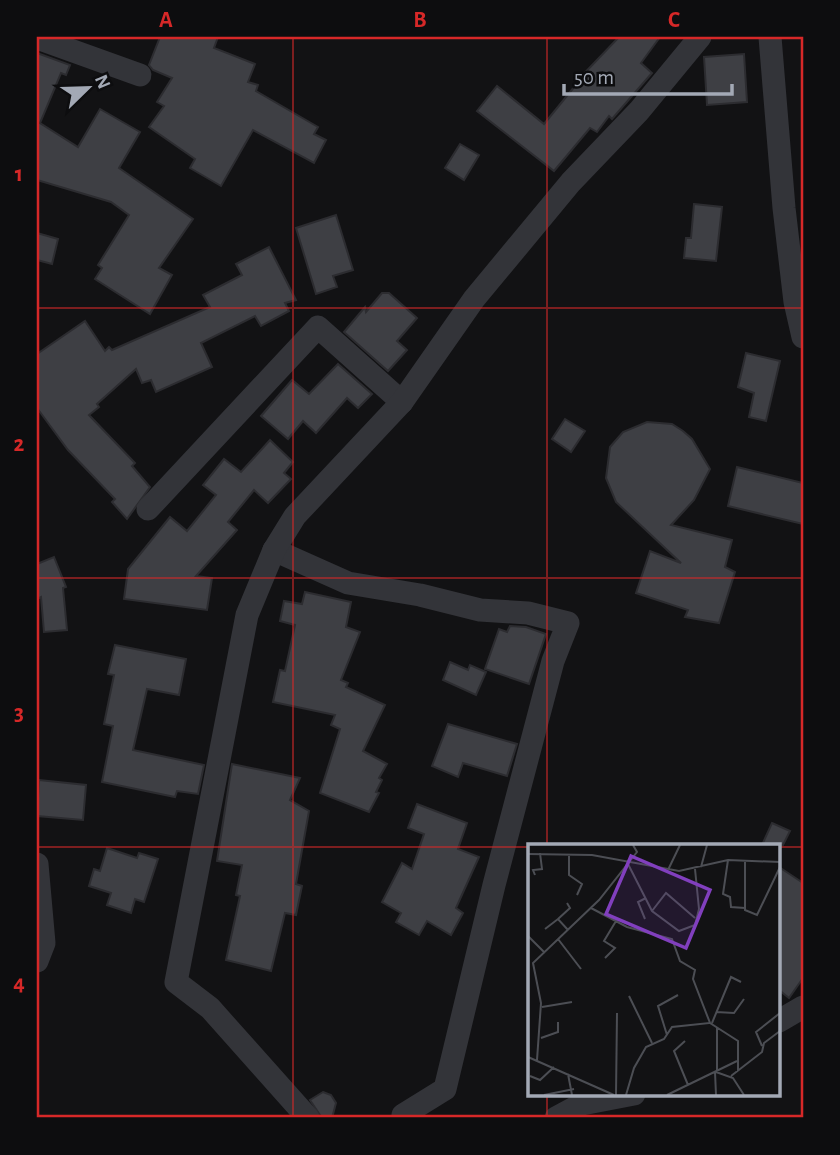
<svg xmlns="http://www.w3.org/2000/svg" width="840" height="1155" font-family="'Alegreya Sans',sans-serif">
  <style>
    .building { fill: #3e3f44; stroke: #2c2c30; stroke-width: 2 }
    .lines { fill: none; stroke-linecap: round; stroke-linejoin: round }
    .street { stroke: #333439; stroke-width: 23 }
    .grid { fill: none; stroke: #d62828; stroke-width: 2; stroke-opacity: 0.55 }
    .inset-road { fill: none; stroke: #4c4e54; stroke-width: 2 }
    .view { fill: #813fbe; fill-opacity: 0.15; stroke: #813fbe; stroke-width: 3.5 }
    .inset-edge { fill: none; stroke: #a3a9b5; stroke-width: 3.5 }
    .neatline { fill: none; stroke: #d62828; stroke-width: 2.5 }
    .grid-label { font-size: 23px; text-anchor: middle; font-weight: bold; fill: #d62828 }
  </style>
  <rect width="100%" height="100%" fill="#121214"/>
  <g class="building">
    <polygon points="160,37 218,37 214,48 255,64 248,82 258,85 256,91 318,127 314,134 326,140 314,163 253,130 221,186 190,168 195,159 149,127 164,106 157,102 172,78 153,70 149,65"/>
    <polygon points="619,37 660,37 641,63 652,73 612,119 609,116 597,132 590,128 554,171 477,111 497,86 544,124 575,86 574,84"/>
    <polygon points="37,53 70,65 66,75 61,73 40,123 78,147 100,109 140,132 119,168 193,219 159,268 172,275 150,314 95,279 102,268 98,265 129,215 111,202 37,180"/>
    <polygon points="744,54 747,102 707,105 704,57"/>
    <polygon points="460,144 479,155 464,180 445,168"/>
    <polygon points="694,204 722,207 716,261 684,258 686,238 691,238"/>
    <polygon points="336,215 353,270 333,276 337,287 316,294 296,228"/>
    <polygon points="37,233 58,239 52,264 37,260"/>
    <polygon points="269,247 296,300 285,303 289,311 261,326 255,316 201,343 212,367 156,392 151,380 142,383 136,369 97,404 99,407 89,415 135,463 132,466 150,487 127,519 112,502 115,499 68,450 37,408 37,354 85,321 105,351 109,347 112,350 210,307 203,295 242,275 236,264"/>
    <polygon points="382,293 389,293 417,318 397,341 407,350 388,371 344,332 365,307 366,312"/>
    <polygon points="746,353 780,361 766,421 749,417 754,393 738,387"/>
    <polygon points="338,364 372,394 358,408 347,398 316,433 303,421 288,439 261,416 292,380 309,394"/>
    <polygon points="565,419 585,431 571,452 552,439"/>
    <polygon points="647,422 672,424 683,431 692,439 710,469 694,500 671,525 732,540 725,567 735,572 719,623 685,617 688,610 636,593 650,551 681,563 616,502 606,478 610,447 623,432"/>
    <polygon points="270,440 293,462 284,473 291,479 268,503 254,490 228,522 237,530 196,576 212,578 207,610 124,599 128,569 170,517 187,531 216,495 203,485 224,459 241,472"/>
    <polygon points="737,467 803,483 803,524 728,506"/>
    <polygon points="54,557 66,587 63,588 67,630 44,632 41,597 37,599 37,564"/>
    <polygon points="305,592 351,602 346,627 360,632 341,680 348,683 346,687 385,705 363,751 387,764 379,778 382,780 376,792 379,793 369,812 320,793 340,729 331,725 335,715 273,702 280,670 285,671 295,625 280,621 284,601 302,604"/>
    <polygon points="510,626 526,627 546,634 529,684 485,669 499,629 507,632"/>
    <polygon points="115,645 186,659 179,695 147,689 133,750 204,765 198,794 177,791 175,797 102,782 113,726 104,724 114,675 108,674"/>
    <polygon points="450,662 468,670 470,665 486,672 476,695 443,680"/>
    <polygon points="448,724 517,744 507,776 463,763 458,777 432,766"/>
    <polygon points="232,764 300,778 290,800 309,811 296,884 302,886 296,915 285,913 271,971 226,960 240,896 236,895 242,865 217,861"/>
    <polygon points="39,780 86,785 83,820 37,816"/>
    <polygon points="417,804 467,823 458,849 479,857 456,908 463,913 451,935 427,921 419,935 396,922 401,913 382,902 402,863 412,869 424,834 408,828"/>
    <polygon points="772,823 790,831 783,845 762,845"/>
    <polygon points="107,848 137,858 139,853 158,859 144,902 135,899 131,913 107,905 111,893 89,886 94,869 100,871"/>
    <polygon points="779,867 803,883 803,978 789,998 779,990"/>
    <polygon points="323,1092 331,1095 336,1103 332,1118 322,1118 310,1100"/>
  </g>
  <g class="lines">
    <g class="street">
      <polyline points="770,37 784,208 795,302 803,337"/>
      <polyline points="37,38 140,75"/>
      <polyline points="148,509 318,327 402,402"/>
      <polyline points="274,550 348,583 420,595 480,610 528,613 568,623 553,661 494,885 445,1089 403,1115"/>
      <polyline points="37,864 44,943 37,961"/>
      <polyline points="779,1021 803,1007"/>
      <polyline points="308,1118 210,1008 176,982 247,615 274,550 295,516 402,402 474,299 571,182 639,111 700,37"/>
      <polyline points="556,1118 582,1104 634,1094"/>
    </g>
  </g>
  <path class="grid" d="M 293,37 L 293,1118M 547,37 L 547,845M 37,308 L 803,308M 37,578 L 803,578M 37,847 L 530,847M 779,847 L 803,847M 547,1094 L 547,1118"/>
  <g transform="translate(528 844)">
    <rect width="252" height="252" fill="#121214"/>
    <path class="inset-road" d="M 0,10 L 64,11 L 151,27 L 200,16 L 252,18M 41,10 L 41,31 L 54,40 L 49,51M 200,16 L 195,50 L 202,53 L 203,63 L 217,64M 217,16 L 217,66 L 229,71 L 252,23M 100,20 L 124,67 L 151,87 L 167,81 L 171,65 L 167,25M 173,23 L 179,1M 140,26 L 152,1M 7,31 L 5,26 L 14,25 L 12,9M 63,64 L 99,83 L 144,95 L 152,117 L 167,126 L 165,135 L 182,179 L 144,183 L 136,195 L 118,203 L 106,224 L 98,251M 124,67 L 138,49 L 167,74M 30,75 L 42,64 L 39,59M 117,75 L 110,58 L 118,54M 17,85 L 30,75 L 40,86M 0,92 L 17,109M 30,95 L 53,125M 77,114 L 87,104 L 76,97 L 88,77M 101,152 L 124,199M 14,163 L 44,158M 188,168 L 206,169 L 216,155M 182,179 L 210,197 L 210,227M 184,179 L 203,133 L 213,138M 139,191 L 130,162 L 150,151M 13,194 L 30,188 L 30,178M 157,197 L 146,207 L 160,241M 234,202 L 228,188 L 252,169M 0,213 L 86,251M 9,216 L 13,159 L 5,119 L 71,56 L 109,8 L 105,1M 189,227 L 189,184M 187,228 L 188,251M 188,228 L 205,234 L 216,251M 40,230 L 44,251M 2,232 L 12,236 L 26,223M 203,232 L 234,208 L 236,199 L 252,187M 16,251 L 46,245M 88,251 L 89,169M 139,251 L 209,217"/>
    <path class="view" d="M 103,12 L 182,46 L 158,104 L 78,70 Z"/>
    <rect width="252" height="252" class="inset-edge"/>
  </g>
  <rect width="840" height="1155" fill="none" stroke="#0d0d0f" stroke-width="77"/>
  <g transform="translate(88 88) rotate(67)" stroke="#0d0d0f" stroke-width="5" paint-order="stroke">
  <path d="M0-5L12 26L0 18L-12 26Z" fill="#a3a9b5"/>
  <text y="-10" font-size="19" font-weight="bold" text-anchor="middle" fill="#a3a9b5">N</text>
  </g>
  <path d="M564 84v10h168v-10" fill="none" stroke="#a3a9b5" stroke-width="3.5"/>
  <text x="574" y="84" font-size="21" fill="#a3a9b5" stroke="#0d0d0f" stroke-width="5" paint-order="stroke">50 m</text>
  <rect x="38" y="38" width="764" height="1078" class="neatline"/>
  <g class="grid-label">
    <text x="166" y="27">A</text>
    <text x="420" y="27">B</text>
    <text x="674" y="27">C</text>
    <text x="19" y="181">1</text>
    <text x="19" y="451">2</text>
    <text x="19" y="720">3</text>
    <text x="19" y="990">4</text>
  </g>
</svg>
